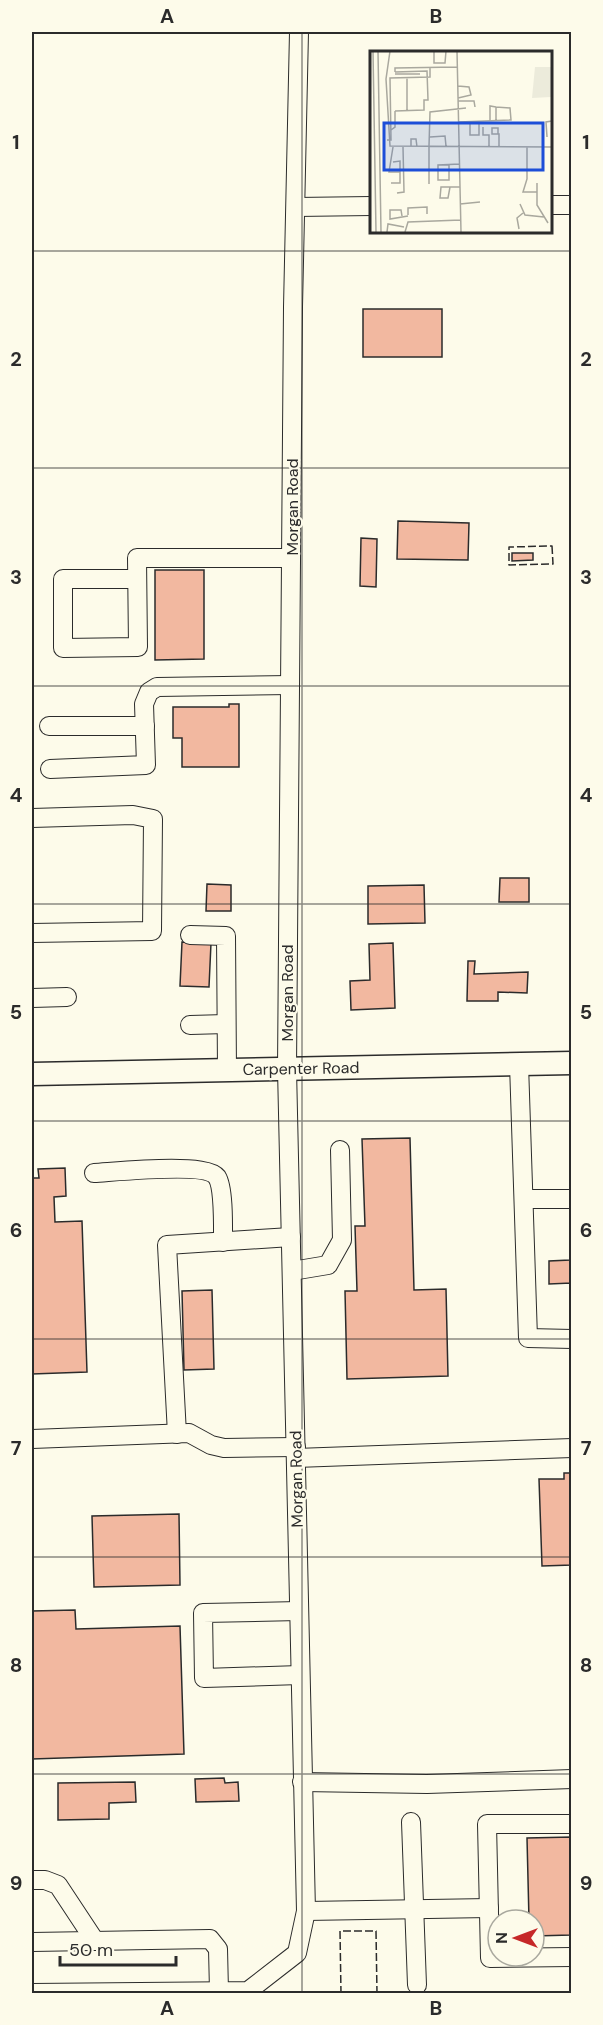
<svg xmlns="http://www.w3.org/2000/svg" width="603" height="2025" font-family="'DM Sans',sans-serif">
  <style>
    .building { fill: #f2b8a0; stroke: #2b2b2b; stroke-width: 1.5 }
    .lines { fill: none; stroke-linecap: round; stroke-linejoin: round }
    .minor-casing { stroke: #2b2b2b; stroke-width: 20 }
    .major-casing { stroke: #2b2b2b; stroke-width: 25 }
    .minor { stroke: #fdfbea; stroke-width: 18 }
    .major { stroke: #fdfbea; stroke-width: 22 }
    .fence { stroke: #2b2b2b; stroke-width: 1.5; stroke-dasharray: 8 3; stroke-linecap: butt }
    .grid { fill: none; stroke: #2b2b2b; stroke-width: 1.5; stroke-opacity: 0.55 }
    .labels { text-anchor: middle; stroke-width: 4.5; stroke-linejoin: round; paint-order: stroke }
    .street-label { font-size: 16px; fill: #2b2b2b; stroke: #fdfbea }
    .inset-road { fill: none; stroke: #a9a89e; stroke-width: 1.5 }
    .view { fill: #1d4ed8; fill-opacity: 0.15; stroke: #1d4ed8; stroke-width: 3 }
    .inset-edge { fill: none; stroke: #2b2b2b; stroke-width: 3 }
    .neatline { fill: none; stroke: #2b2b2b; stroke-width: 2 }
    .grid-label { font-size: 20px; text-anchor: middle; font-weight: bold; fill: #2b2b2b }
  </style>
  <rect width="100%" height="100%" fill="#fdfbea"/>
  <g class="building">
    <rect x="363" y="309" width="79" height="48"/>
    <polygon points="398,521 469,523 468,560 397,559"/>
    <polygon points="361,538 377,539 376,587 360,586"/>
    <polygon points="512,553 533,553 533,560 512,561"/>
    <polygon points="155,570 204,570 204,659 155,660"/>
    <polygon points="229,704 239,704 239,767 182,767 182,738 173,738 173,707 229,707"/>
    <polygon points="500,878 529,878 529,902 499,902"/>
    <polygon points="207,884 231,885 231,911 206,911"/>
    <polygon points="424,885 425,923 368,924 368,886"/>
    <polygon points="182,942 211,943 209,987 180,986"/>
    <polygon points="393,943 395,1008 351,1010 350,981 370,980 369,944"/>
    <polygon points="468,961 475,961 474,974 528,972 527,993 498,992 498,1001 467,1001"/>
    <polygon points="410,1138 414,1290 446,1289 448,1376 347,1379 345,1291 357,1291 355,1226 365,1226 362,1139"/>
    <polygon points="65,1168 66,1196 54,1197 55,1222 82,1221 87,1372 32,1374 32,1178 39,1178 38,1169"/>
    <polygon points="572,1253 572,1296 571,1296 571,1283 549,1284 549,1261 570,1260"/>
    <polygon points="212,1290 214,1369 184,1370 182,1291"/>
    <polygon points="564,1473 572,1473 572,1565 542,1566 539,1479 564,1479"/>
    <polygon points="179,1514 180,1585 94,1587 92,1516"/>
    <polygon points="75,1610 76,1629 180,1626 184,1754 32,1759 32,1611"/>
    <polygon points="224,1778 225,1783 238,1782 239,1801 196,1802 195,1779"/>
    <polygon points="135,1782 136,1802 109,1803 109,1819 58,1820 58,1783"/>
    <polygon points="572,1837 571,1935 534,1936 534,1920 529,1920 527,1838"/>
  </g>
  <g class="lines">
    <defs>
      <g id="minor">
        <polyline points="550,205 572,205"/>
        <polyline points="296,207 372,206"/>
        <polyline points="137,579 63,579 63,648 138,647 137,558 291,558"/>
        <polyline points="49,726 145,726"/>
        <polyline points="50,769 146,765 144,704 149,692 157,687 290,685"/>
        <polyline points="32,818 133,815 153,819 152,931 32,933"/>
        <polyline points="190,935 226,936 227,1070"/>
        <polyline points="32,998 67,997"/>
        <polyline points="190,1025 226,1024"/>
        <polyline points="519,1064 528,1338 572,1339"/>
        <path d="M 94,1173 C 114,1172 206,1162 217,1177 C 224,1188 223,1228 223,1242"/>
        <polyline points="524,1199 572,1199"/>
        <polyline points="292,1271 328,1265 342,1240 340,1150"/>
        <polyline points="177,1434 167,1245 291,1237"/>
        <polyline points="32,1439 189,1433 211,1445 224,1448 296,1447"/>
        <polyline points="296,1458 572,1448"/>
        <polyline points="299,1611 203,1613 204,1678 300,1675"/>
        <polyline points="302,1782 427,1784 572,1779"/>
        <polyline points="411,1822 417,1985"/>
        <polyline points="572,1824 487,1824 490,1958 572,1957"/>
        <polyline points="32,1880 45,1880 58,1885 95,1941"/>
        <polyline points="306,1911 489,1908"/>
        <polyline points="32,1942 210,1939 218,1949 219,1991"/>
        <polyline points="32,1993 248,1991 297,1953 306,1911 287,1069 293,307 299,32"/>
      </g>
      <polyline id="major" points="32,1074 572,1063"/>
    </defs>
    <use href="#minor" class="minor-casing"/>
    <use href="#major" class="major-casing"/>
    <use href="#minor" class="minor"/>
    <use href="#major" class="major"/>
    <g class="fence">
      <polygon points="552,546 553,564 509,565 509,547"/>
      <polyline points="341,1994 340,1931 376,1931 377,1994"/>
    </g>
  </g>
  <path class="grid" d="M 302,32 L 302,1994M 32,251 L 572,251M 32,468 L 572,468M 32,686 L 572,686M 32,904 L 572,904M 32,1121 L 572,1121M 32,1339 L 572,1339M 32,1557 L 572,1557M 32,1774 L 572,1774"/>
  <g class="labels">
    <g class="street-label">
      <text transform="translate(292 507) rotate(-90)" y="6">Morgan Road</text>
      <text transform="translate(287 993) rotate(-90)" y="6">Morgan Road</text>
      <text transform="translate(301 1068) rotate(-1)" y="6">Carpenter Road</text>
      <text transform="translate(296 1479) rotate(-91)" y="6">Morgan Road</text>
    </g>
  </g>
  <g transform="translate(370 51)">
    <rect width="182" height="182" fill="#fdfbea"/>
    <path d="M 165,16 L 181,16 L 181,46 L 162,47 Z" fill="#ecebdb"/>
    <path class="inset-road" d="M 3,0 L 6,181M 8,0 L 11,181M 20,0 L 16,28 L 20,95 L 182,96M 64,0 L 64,12 L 75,12 L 76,0M 87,0 L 91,181M 25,21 L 25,17 L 87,16M 25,23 L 50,23M 37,26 L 37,59M 88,47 L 101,44 L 99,36 L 88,35M 88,50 L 104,50 L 105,56M 25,60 L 54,59 L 54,49 L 58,49 L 57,20 L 25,21M 120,70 L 120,55 L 126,56M 89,71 L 141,69 L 140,57 L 126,56 L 126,70M 100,72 L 100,84 L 109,84 L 109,72M 113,76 L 113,84 L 119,84 L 119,95M 21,79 L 25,76 L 25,60M 128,83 L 128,77 L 122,77 L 122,83 L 129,83 L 129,95M 60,86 L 75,85 L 76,95M 177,86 L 176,71 L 182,70M 17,89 L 21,89 L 20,27 L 60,26 L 60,17M 59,95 L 60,61 L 96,57M 23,96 L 19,121 L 30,121 L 30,110 L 23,111M 41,96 L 41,88 L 46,88 L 47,96M 59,96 L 59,133M 157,96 L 157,128 L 153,141 L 167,141M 79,113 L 79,129 L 68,129 L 68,114 L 90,113M 21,132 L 30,132 L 30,121M 167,132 L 167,154 L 178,172M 80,136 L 78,147 L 70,147 L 71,136 L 90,136M 27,142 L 34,141 L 33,96M 90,153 L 110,151M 150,153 L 155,164 L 174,166M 38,164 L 38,157 L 57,156 L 57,163M 32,165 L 31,159 L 20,159 L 20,168 L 38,165M 149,178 L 147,167 L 153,162M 17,181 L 18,173 L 34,176M 35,181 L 38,171 L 91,169"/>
    <path class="view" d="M 14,72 L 173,72 L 173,119 L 14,119 Z"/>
    <rect width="182" height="182" class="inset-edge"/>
  </g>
  <rect width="603" height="2025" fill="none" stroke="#fdfbea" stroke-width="66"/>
  <g transform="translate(516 1938) rotate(270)"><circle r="28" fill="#fdfbea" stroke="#a9a89e" stroke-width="1.5"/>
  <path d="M0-4.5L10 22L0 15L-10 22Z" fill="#c62828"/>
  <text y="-9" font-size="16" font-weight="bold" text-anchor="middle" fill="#2b2b2b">N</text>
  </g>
  <path d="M60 1956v9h116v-9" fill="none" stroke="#2b2b2b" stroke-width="3"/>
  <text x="69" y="1956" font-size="18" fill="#2b2b2b" stroke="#fdfbea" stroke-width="4.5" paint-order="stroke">50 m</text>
  <rect x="33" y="33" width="537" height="1959" class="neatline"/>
  <g class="grid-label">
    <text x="167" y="23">A</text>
    <text x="436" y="23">B</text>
    <text x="16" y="149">1</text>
    <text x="586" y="149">1</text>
    <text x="16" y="366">2</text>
    <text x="586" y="366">2</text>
    <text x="16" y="584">3</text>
    <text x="586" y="584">3</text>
    <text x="16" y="802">4</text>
    <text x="586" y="802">4</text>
    <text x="16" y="1019">5</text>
    <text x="586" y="1019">5</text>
    <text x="16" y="1237">6</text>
    <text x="586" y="1237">6</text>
    <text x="16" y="1455">7</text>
    <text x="586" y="1455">7</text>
    <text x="16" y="1672">8</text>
    <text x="586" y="1672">8</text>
    <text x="16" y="1890">9</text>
    <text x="586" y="1890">9</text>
    <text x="167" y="2015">A</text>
    <text x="436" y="2015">B</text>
  </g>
</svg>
